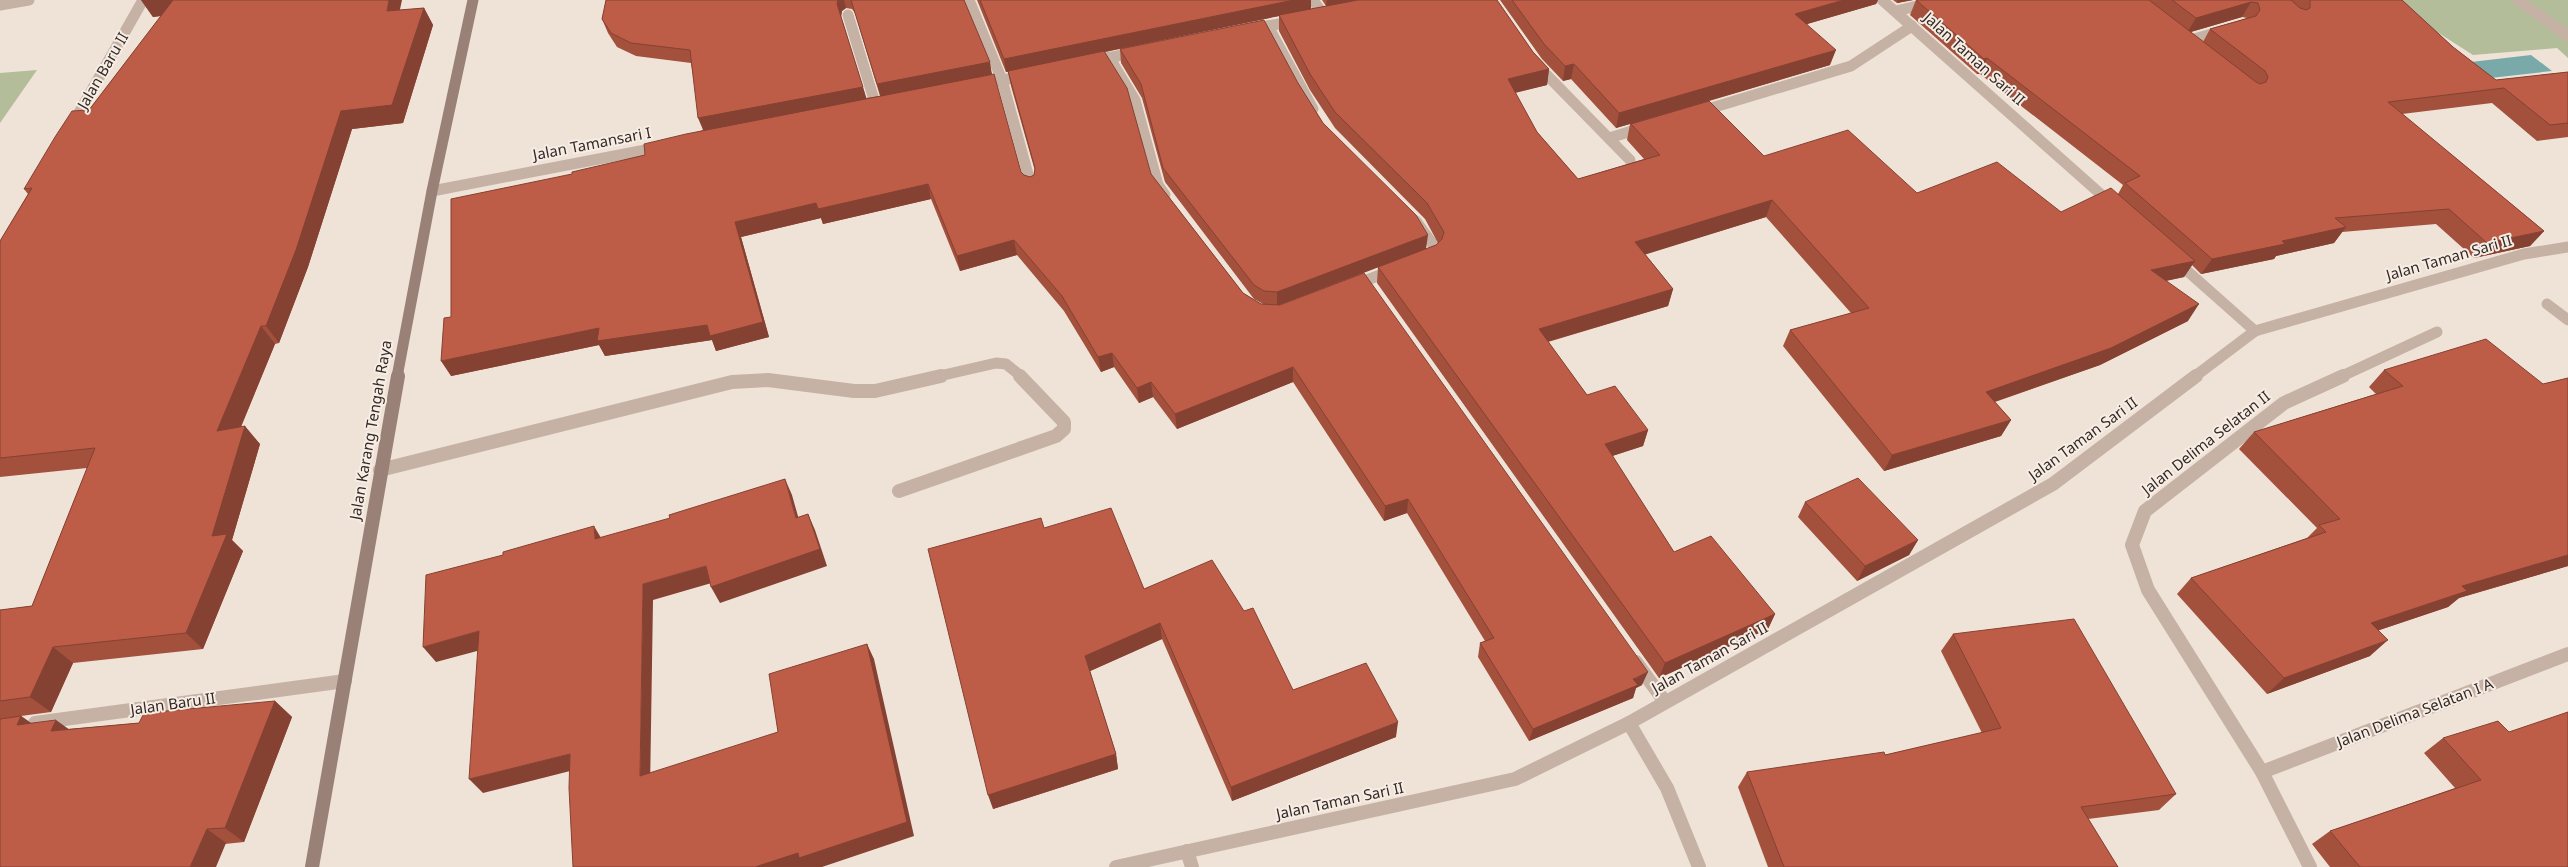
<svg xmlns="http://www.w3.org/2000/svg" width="2568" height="867" font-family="'Noto Sans',sans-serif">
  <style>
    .green { fill: #b3bd99 }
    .water { fill: #79aaa9 }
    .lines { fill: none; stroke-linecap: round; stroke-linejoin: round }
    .service-far1 { stroke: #c6b2a5; stroke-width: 11 }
    .service { stroke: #c6b2a5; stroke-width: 14 }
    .minor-far1 { stroke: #c6b2a5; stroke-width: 11 }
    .minor { stroke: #c6b2a5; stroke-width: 14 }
    .secondary-far1 { stroke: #998177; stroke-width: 11 }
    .secondary { stroke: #998177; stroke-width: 14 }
    .wall { fill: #a3503d; fill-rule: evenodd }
    .shaded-wall { fill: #854132 }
    .building { fill: #be5d47; stroke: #854132 }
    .labels { text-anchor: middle; stroke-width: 4; stroke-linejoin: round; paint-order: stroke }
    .street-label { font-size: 15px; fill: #322926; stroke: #f7ede4 }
  </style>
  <rect width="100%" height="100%" fill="#efe3d8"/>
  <g class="green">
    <polygon points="2387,0 2568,0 2568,58 2557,48 2473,55"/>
    <polygon points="37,70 0,123 0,73"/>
  </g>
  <polygon class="water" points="2531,55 2552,71 2490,78 2471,62"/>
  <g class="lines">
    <polyline class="service-far1" points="935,377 996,363 1006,364 1022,377"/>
    <g class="service">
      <polyline points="380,470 732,382 768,380 854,391 875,391 941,376"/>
      <polyline points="899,491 1056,436 1064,429 1064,422 1020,376"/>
    </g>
    <g class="minor-far1">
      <polyline points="969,0 1002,80 1031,185"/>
      <polyline points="1313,0 1323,14"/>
      <polyline points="1882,0 2113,205"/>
      <polyline points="2518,0 2568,36"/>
      <polyline points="0,5 29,0"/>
      <polyline points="1896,11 1943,0"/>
      <polyline points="848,15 876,106"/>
      <polyline points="1268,26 1313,109"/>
      <polyline points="1252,29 1294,21"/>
      <polyline points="2187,41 2222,31"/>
      <polyline points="1109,57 1135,100 1158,185 1165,195"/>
      <polyline points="1093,61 1137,52"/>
      <polyline points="1537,65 1630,160"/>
      <polyline points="980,85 1027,75"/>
      <polyline points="1698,112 1851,66 1912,26"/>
      <polyline points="72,125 143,0"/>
      <polyline points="1609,138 1645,127"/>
      <polyline points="432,191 661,147"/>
      <polyline points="1416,221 1434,246 1435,251 1426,257"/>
      <polyline points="2176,261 2255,331"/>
      <polyline points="1354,285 1393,270"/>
      <polyline points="2547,304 2568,320"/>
      <polyline points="2194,377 2255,331 2524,254 2568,247"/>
      <polyline points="2340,377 2437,332"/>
    </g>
    <g class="minor">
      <polyline points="1636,662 1665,702"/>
      <polyline points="35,723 345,681"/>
      <polyline points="1629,723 1667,788 1699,867"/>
      <polyline points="2262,772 2568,654"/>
      <polyline points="1187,851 1192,867"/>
      <polyline points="1116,867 1515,779 1629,723 2053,484 2196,376"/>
      <polyline points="2310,867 2262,772 2148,590 2132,545 2145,511 2284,403 2343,376"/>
    </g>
    <polyline class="secondary-far1" points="397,377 432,191 473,0"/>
    <polyline class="secondary" points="312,867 398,376"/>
  </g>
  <g class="wall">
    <polygon points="141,0 400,10 424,8 433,25 403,123 352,129 308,267 279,343 275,344 241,427 260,444 232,540 243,551 203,649 73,663 51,712 21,716 31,723 69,729 139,723 275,701 292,717 244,842 0,867 0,610 32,606 87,468 0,477 0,241 28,194 24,189 89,110 161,16 153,17"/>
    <path d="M 606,0 L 964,0 L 992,74 L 1021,172 L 1024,175 L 1030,177 L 1034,175 L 1035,171 L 1011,86 L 1008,72 L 1006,72 L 977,0 L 1311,0 L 1311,9 L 1326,6 L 1322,0 L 1497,0 L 1533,52 L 1549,69 L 1547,85 L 1515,93 L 1537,132 L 1578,179 L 1644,159 L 1627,140 L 1630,124 L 1616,128 L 1571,79 L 1563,81 L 1542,59 L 1500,0 L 1878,0 L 1876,4 L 1807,24 L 1830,65 L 1709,101 L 1764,156 L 1917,193 L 2061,212 L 2118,194 L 2123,185 L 1980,74 L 1977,74 L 1910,15 L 1916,0 L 2402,0 L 2453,47 L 2496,80 L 2568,72 L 2568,137 L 2537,141 L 2492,103 L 2402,114 L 2544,231 L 2530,246 L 2474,258 L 2436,224 L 2342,232 L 2334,243 L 2276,256 L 2274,259 L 2201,274 L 2192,265 L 2184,277 L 2166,281 L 2188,321 L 2100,365 L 1995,402 L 2011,420 L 2001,436 L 1884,471 L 1783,346 L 1790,330 L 1851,313 L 1766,217 L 1645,254 L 1673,289 L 1668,306 L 1548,342 L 1587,395 L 1648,430 L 1643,446 L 1612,456 L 1674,552 L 1775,614 L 1768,629 L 1659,678 L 1377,283 L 1378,267 L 1279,305 L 1642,685 L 1636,688 L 1633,698 L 1529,741 L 1478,657 L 1480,643 L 1485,641 L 1407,513 L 1384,521 L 1293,382 L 1177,429 L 1153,397 L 1139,403 L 1114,367 L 1101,372 L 1064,311 L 1017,255 L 960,271 L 931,199 L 823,224 L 821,218 L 741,237 L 769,337 L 716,351 L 712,340 L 605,356 L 599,345 L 451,376 L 451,317 L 572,174 L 645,155 L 703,130 L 691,63 L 636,56 L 617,47 L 608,33 L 602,19 ZM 846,8 L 852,9 L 855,13 L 880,96 L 866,98 L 841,16 L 842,11 ZM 1279,16 L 1279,31 L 1310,90 L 1335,128 L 1425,219 L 1438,243 L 1436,245 L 1426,249 L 1323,123 L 1298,83 L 1120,49 L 1121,63 L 1142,98 L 1165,182 L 1254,299 L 1263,304 L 1261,304 L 1243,293 L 1151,174 L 1105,52 ZM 2242,17 L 2247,18 L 2210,29 L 2203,42 L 2191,32 Z"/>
    <polygon points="1893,0 1913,0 1897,3"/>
    <polygon points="2384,370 2543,384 2568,378 2568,566 2459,598 2448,607 2379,630 2370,656 2267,694 2177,594 2191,578 2307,538 2317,528 2239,449 2254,432 2376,394 2369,387"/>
    <polygon points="1805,502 1918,540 1909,555 1857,581 1798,517"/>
    <polygon points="1044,528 1144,589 1293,690 1396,737 1232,801 1162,639 1090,671 1116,754 1118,769 993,809"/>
    <polygon points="1953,634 2176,794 2159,810 2088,819 2118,867 1768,867 1738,787 1747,772 1885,755 1982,733 1941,651"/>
    <polygon points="2443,738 2568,867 2330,867 2312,844 2330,831 2455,788 2424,753"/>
  </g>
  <g class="shaded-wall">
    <polygon points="141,0 181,0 189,12 153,17"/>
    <polygon points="389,0 402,0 396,28 387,11"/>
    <polygon points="838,0 844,0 846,8 842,11 841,17 837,4"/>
    <polygon points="1294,0 1311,0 1311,10 1279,15 1279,16 1006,72 1004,59"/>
    <polygon points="1327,0 1358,0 1326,6"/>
    <polygon points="1844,0 1878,0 1876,4 1790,29 1795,14"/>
    <polygon points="1898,0 1913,0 1897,3"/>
    <polygon points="2251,2 2242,17 2187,33 2196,18"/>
    <polygon points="424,8 433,25 403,123 352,129 308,267 279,343 266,326 341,111"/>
    <polygon points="1836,50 1830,65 1616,128 1619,113"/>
    <polygon points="1987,58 1980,74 1977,74 1984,59"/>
    <polygon points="990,62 992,75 881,98 877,84"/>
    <polygon points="1574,64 1571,79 1563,81 1565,66"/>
    <polygon points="1549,69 1547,85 1505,95 1508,79"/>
    <polygon points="863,87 867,100 704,132 698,118"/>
    <polygon points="928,184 931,199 823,224 821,218 741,237 769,337 716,351 712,340 605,356 599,345 451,376 441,361 599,328 735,222 816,203"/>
    <polygon points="1772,200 1766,217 1631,259 1635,242"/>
    <polygon points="2346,227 2334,243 2276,256 2274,259 2201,274 2212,259 2282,241"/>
    <polygon points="2544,231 2530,246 2474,258 2487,243"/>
    <polygon points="1428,235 1426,249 1277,306 1277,292"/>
    <polygon points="1014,240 1017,255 960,271 957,256"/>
    <polygon points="2195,261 2184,277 2140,286 2151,270"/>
    <polygon points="1673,289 1668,306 1536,345 1539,329"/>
    <polygon points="2199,304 2188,321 2100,365 1976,408 1986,392"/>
    <polygon points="261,326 275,344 232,448 217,431"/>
    <polygon points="1112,353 1114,367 1101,372 1098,357"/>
    <polygon points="1293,367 1293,382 1177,429 1175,414"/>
    <polygon points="1151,382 1153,397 1139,403 1137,388"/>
    <polygon points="2011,420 2001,436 1884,471 1892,455"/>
    <polygon points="245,426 260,444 232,540 243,551 203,649 186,633 212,536"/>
    <polygon points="1648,430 1643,446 1600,460 1605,444"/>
    <polygon points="785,479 792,495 803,534 796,518"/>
    <polygon points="1408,499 1407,513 1384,521 1385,506"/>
    <polygon points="808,514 815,530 827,566 720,603 711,587"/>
    <polygon points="594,526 604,543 595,539"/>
    <polygon points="1918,540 1909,555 1857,581 1865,566"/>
    <polygon points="2568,555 2568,566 2459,598 2448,607 2353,639 2371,623 2462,586"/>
    <polygon points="706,566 715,582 653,600 650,791 640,776 643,584"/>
    <polygon points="1775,614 1768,629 1659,678 1665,663"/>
    <polygon points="1160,623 1162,639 1088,672 1085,656"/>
    <polygon points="479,631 492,647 436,662 423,647"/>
    <polygon points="2388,640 2370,656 2267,694 2284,678"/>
    <polygon points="867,644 874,659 914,836 822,867 755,867"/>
    <polygon points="53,647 73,663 51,712 30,697"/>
    <polygon points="1648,672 1642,685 1636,688 1633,698 1529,741 1533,729"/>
    <polygon points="275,701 292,717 244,842 225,828"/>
    <polygon points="21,716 42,731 17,725"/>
    <polygon points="56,720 77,735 51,731"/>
    <polygon points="1398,722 1396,737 1232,801 1231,787"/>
    <polygon points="570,754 582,768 483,793 469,779"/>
    <polygon points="1116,754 1118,769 993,809 988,795"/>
    <polygon points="207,829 226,843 216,867 190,867"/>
  </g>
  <g class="building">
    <polygon points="173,0 389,0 387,11 424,8 392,105 341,111 296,250 266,326 261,326 217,431 245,426 212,536 227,534 186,633 53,647 30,697 0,701 0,610 32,606 95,448 0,458 0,241 32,188 24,189 55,137 72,111 89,110"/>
    <polygon points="606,0 838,0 837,4 863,87 698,118 690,50 631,43 611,33 602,19"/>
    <polygon points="851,0 964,0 990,62 877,84"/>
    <polygon points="980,0 1294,0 1004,59"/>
    <polygon points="1358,0 1497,0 1533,52 1549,69 1508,79 1537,132 1578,179 1660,155 1631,124 1709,101 1764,156 1848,130 1917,193 1997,162 2061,212 2111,188 2195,261 2151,270 2199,304 2111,348 1986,392 2011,420 1892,455 1790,330 1869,308 1772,200 1635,242 1673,289 1539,329 1587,395 1615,386 1648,430 1605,444 1674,552 1711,536 1775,614 1665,663 1378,267 1436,245 1442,239 1444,232 1427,203 1335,112 1310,74 1279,15"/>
    <polygon points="1512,0 1844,0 1795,14 1836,50 1619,113 1574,64 1565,66 1544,44"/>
    <polygon points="1916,0 2149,0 2256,82 2260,84 2266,82 2268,77 2265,71 2210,29 2256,16 2260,10 2258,3 2251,2 2196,18 2172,0 2291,0 2300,8 2306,10 2310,8 2310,0 2402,0 2453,47 2496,80 2568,72 2568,123 2550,125 2504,88 2388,102 2544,231 2487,243 2449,209 2335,218 2346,227 2282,241 2285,244 2212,259 2125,183 2140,176 1987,58 1984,59"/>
    <polygon points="1264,20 1298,83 1323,123 1416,215 1428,235 1277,292 1264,291 1254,285 1163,168 1141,84 1120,49"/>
    <polygon points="1104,51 1127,88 1151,174 1243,293 1261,304 1280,305 1364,273 1648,672 1633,679 1638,685 1533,729 1480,643 1494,638 1408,499 1385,506 1293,367 1175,414 1151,382 1137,388 1112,353 1098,357 1062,296 1014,240 957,256 928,184 818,209 816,203 735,222 763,322 710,336 707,325 597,341 599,328 441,361 444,318 451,317 451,199 572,174 572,172 645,155 644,144 686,134 994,74 1021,172 1024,175 1030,177 1034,175 1035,168 1008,71"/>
    <polygon points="2486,339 2543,384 2568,378 2568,555 2462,586 2467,591 2371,623 2388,640 2284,678 2191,578 2326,532 2319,525 2340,519 2254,432 2403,386 2384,370"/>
    <polygon points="1858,478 1918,540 1865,566 1805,502"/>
    <polygon points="785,479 796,518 808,514 820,549 711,587 706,566 643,584 640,776 778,732 769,674 867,644 907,822 799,858 798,853 755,867 573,867 569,788 570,754 469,779 479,631 423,647 426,575 503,555 503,552 594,526 595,539 670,518 669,515"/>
    <polygon points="1111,508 1144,589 1212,560 1244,611 1253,608 1293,690 1366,663 1398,722 1231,787 1160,623 1085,656 1116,754 988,795 928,549 1041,518 1044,528"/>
    <polygon points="2074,619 2176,794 2081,807 2118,867 1784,867 1747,772 1884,752 1885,755 2001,728 1953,634"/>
    <polygon points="275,701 225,828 207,829 190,867 0,867 0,719 21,716 17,725 56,720 51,731 139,723 144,713"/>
    <polygon points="2568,712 2568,867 2360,867 2330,831 2481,780 2443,738 2498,721 2509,732"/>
  </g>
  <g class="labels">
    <g class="street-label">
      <text transform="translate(1974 59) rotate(42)" y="5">Jalan Taman Sari II</text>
      <text transform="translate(103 71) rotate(-60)" y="5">Jalan Baru II</text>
      <text transform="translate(592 144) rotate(-11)" y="5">Jalan Tamansari I</text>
      <text transform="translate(2449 258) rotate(-16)" y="5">Jalan Taman Sari II</text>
      <text transform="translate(371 430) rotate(-80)" y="5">Jalan Karang Tengah Raya</text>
      <text transform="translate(2083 439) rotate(-36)" y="5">Jalan Taman Sari II</text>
      <text transform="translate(2206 443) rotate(-38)" y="5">Jalan Delima Selatan II</text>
      <text transform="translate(1710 658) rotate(-29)" y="5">Jalan Taman Sari II</text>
      <text transform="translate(173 704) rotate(-8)" y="5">Jalan Baru II</text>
      <text transform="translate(2415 713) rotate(-21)" y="5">Jalan Delima Selatan I A</text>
      <text transform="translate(1340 801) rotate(-12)" y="5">Jalan Taman Sari II</text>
    </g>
  </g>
</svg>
